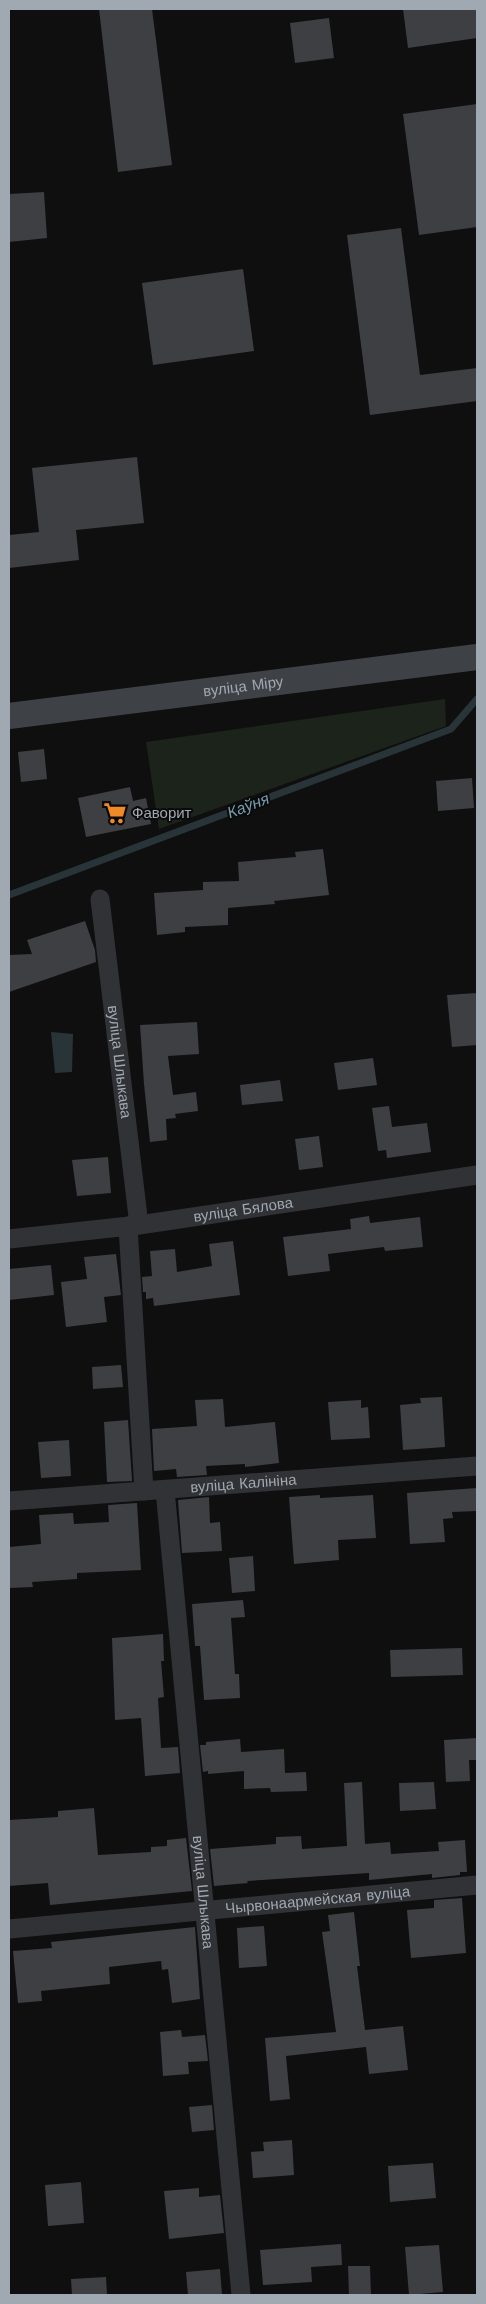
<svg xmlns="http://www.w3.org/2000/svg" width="486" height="2304" font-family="'Work Sans',sans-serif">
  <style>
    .green { fill: #1c231b }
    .water { fill: #293438 }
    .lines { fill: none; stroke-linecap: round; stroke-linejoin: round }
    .stream { stroke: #293438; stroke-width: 7 }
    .building { fill: #3e3f43 }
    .street { stroke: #303235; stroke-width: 19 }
    .secondary { stroke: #3e4145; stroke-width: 26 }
    .labels { text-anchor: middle; stroke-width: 4; stroke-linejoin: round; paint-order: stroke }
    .street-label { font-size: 15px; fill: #a0a8b1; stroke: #0a0a0b }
    .poi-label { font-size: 15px; fill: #a0a8b1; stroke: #0a0a0b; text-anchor: start }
    .water-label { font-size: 16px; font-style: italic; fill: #769dae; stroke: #0a0a0b }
  </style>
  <rect width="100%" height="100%" fill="#0f0f10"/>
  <polygon class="green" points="445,699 446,726 159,829 146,742"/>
  <polygon class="water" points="51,1032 73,1034 72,1072 55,1073"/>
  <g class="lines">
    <polyline class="stream" points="9,895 451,729 477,699"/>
  </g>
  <g class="building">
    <polygon points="99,9 152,9 172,165 118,172"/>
    <polygon points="403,9 477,9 477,38 408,48"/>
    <polygon points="329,18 334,58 295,63 290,23"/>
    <polygon points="477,104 477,227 419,235 403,114"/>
    <polygon points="44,192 47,238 9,242 9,194"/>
    <polygon points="401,228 420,375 477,368 477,401 370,415 347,235"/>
    <polygon points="243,269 254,351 153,365 142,283"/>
    <polygon points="137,457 144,523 76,530 79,560 9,568 9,535 39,532 32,468"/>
    <polygon points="44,749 47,779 21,782 18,752"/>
    <polygon points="472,778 474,808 438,811 436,781"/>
    <polygon points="130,787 133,801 146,798 151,824 86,837 78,798"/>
    <polygon points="323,849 329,895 274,901 275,904 228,908 228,925 185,927 185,932 157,935 154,893 203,890 203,882 239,881 238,862 296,857 295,852"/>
    <polygon points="85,921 95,950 96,962 9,992 9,955 32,954 27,940"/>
    <polygon points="477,993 477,1045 452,1047 447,995"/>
    <polygon points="197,1022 199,1054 168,1056 173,1095 196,1092 198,1111 175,1114 176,1118 166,1119 167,1140 150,1142 144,1084 140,1025"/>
    <polygon points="373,1058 377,1085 338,1090 334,1063"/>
    <polygon points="280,1080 283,1101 242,1105 240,1085"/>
    <polygon points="389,1106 392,1127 427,1123 431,1152 387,1158 386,1150 378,1151 372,1108"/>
    <polygon points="319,1136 323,1167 299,1170 295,1139"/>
    <polygon points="108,1157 111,1193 77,1196 72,1160"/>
    <polygon points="369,1216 370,1223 420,1217 423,1247 385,1251 384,1247 328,1254 330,1271 288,1276 283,1237 351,1229 350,1219"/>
    <polygon points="233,1241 240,1295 154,1306 153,1298 146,1299 146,1292 143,1292 142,1277 152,1276 150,1251 175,1249 177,1272 212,1266 209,1244"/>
    <polygon points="116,1254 121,1295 104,1297 107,1322 66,1327 61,1282 87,1279 84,1257"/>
    <polygon points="51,1265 54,1295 9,1300 9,1269"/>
    <polygon points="121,1365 123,1387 93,1389 92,1367"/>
    <polygon points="442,1397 445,1447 403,1450 400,1405 421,1403 420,1398"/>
    <polygon points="223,1399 225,1427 275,1422 279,1463 245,1467 245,1464 206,1466 207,1475 177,1477 176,1469 154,1471 152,1429 197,1426 195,1400"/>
    <polygon points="361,1400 361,1408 368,1407 370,1438 331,1440 328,1402"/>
    <polygon points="128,1420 132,1481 107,1482 104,1422"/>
    <polygon points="69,1440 71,1476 41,1478 38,1442"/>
    <polygon points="477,1488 477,1511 452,1512 453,1518 443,1519 445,1542 410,1544 407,1493"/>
    <polygon points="320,1495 320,1498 373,1495 376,1538 338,1540 339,1560 294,1564 289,1497"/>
    <polygon points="209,1497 210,1523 220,1522 222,1551 182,1553 178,1500"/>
    <polygon points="137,1503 141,1570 77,1573 77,1579 32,1582 33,1587 9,1588 9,1547 41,1544 39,1515 73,1513 74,1524 109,1522 108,1505"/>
    <polygon points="253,1556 255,1591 232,1593 229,1558"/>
    <polygon points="243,1600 245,1617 231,1618 235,1674 239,1674 240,1698 204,1700 200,1646 195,1646 192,1604"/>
    <polygon points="163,1634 164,1661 161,1661 164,1697 158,1698 161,1748 178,1747 180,1773 145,1776 141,1718 115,1720 112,1638"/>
    <polygon points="462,1648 463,1675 391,1677 390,1650"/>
    <polygon points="477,1738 477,1760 469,1760 470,1781 446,1782 444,1740"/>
    <polygon points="240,1739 241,1752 284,1749 285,1773 306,1772 307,1791 271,1792 270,1788 244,1789 244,1771 208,1774 208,1771 203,1772 200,1745 206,1745 206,1742"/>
    <polygon points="362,1782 365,1844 390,1842 391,1854 439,1851 438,1842 465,1840 467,1872 460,1872 460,1875 432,1878 432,1874 369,1880 369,1873 247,1881 248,1883 214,1886 210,1849 276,1844 276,1837 301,1836 302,1849 347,1846 344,1783"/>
    <polygon points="434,1782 436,1809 400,1811 399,1783"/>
    <polygon points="94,1808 98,1855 151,1852 151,1847 167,1846 167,1840 186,1838 192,1891 50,1905 48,1883 9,1886 9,1820 58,1817 58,1811"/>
    <polygon points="462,1898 466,1953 411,1958 407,1910 434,1908 434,1900"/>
    <polygon points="354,1912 360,1966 357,1966 365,2030 403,2026 408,2070 369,2074 366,2047 286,2056 290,2099 270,2101 265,2038 336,2032 322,1932 330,1931 328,1915"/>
    <polygon points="264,1926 267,1966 239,1968 237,1928"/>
    <polygon points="195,1927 200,1999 172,2003 168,1969 162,1970 161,1961 109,1967 110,1984 41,1991 42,2001 18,2003 13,1951 52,1948 51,1942"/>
    <polygon points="181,2030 182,2037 205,2035 208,2061 188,2062 189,2074 163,2076 160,2032"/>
    <polygon points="212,2105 214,2130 192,2132 189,2107"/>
    <polygon points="292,2140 294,2175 253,2178 251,2152 264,2151 263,2142"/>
    <polygon points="433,2163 436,2198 390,2202 388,2166"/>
    <polygon points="81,2182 84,2223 48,2226 45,2185"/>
    <polygon points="199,2188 199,2197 220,2195 224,2233 169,2239 164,2191"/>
    <polygon points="341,2244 342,2265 311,2267 312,2282 263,2285 260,2250"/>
    <polygon points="439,2245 443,2292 409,2295 405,2247"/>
    <polygon points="348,2266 370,2266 371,2295 349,2295"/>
    <polygon points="220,2269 222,2295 188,2295 186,2272"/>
    <polygon points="106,2277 107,2295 72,2295 71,2279"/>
  </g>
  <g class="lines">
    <g class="street">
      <path id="s1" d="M 100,899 L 139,1225"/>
      <polyline points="128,1226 144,1491"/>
      <path id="s2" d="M 9,1239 L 139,1225 L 477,1175"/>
      <path id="s3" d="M 165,1490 L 241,2295"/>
      <path id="s4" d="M 9,1501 L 477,1466"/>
      <path id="s5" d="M 9,1929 L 477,1885"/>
    </g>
    <path class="secondary" id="s6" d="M 9,716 L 477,657"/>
  </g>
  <defs>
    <symbol id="supermarket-bare" viewBox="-9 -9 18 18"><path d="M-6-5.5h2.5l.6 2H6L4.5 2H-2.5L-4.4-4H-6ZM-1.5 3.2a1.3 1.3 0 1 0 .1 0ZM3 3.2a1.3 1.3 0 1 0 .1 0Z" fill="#f18926" stroke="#0a0a0b" stroke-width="2.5" paint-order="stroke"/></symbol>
  </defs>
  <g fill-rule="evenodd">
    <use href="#supermarket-bare" x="99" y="797" width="32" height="32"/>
  </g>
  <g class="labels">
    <g class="street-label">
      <text dy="5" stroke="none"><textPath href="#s6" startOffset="236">вуліца Міру</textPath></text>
      <text dy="5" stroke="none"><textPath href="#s1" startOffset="164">вуліца Шлыкава</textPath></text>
      <text dy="5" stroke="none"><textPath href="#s2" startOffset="236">вуліца Бялова</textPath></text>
      <text dy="5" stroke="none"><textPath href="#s4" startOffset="235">вуліца Калініна</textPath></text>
      <text dy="5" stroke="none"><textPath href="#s3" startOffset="404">вуліца Шлыкава</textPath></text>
      <text dy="5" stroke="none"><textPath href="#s5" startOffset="310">Чырвонаармейская вуліца</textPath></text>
    </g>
    <g class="poi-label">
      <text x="132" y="818">Фаворит</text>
    </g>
    <g class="water-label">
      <text transform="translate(248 805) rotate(-21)" y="6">Каўня</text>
    </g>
  </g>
  <rect width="486" height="2304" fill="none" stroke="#a0a8b1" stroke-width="20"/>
</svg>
